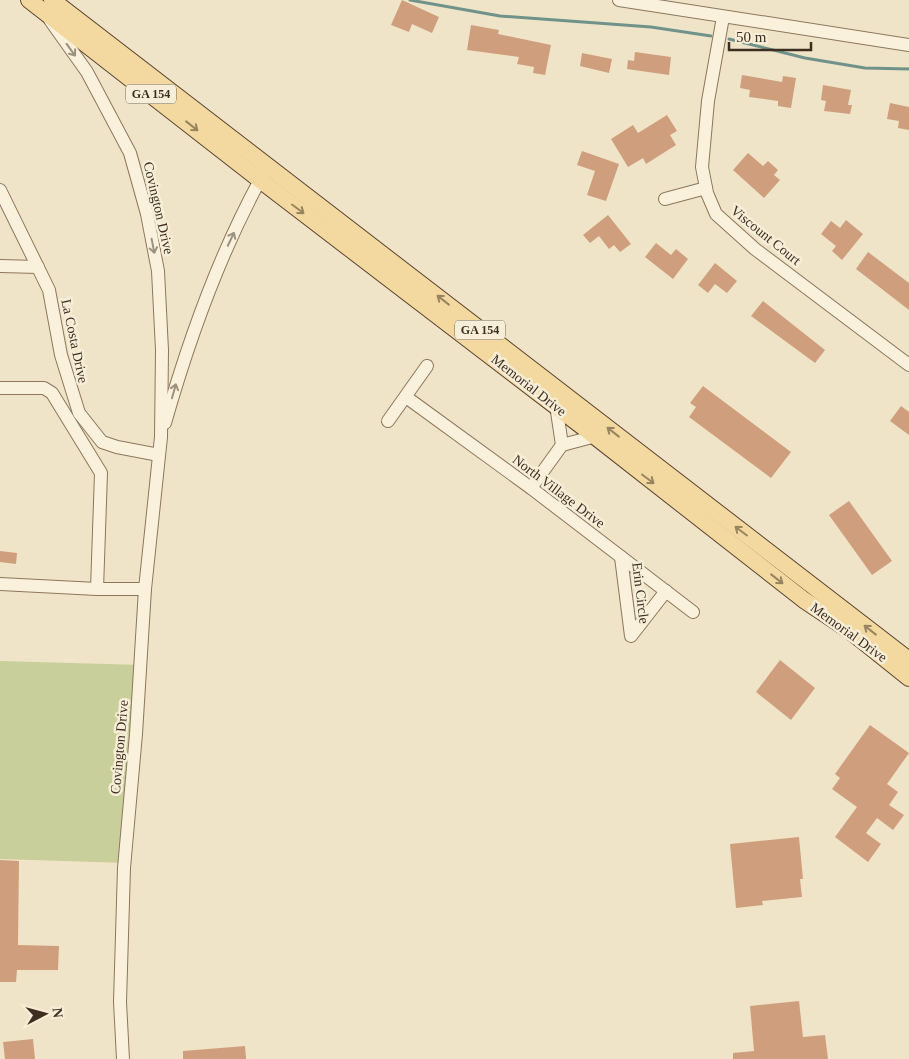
<svg xmlns="http://www.w3.org/2000/svg" width="909" height="1059" font-family="Georgia,serif">
  <style>
    .green { fill: #c9cf9b }
    .lines { fill: none; stroke-linecap: round; stroke-linejoin: round }
    .stream { stroke: #6f938a; stroke-width: 3 }
    .building { fill: #cf9f7d }
    .minor-casing { stroke: #8d765c; stroke-width: 14 }
    .major-casing { stroke: #5b4430; stroke-width: 18 }
    .minor { stroke: #faf1dc; stroke-width: 12 }
    .major { stroke: #f3d9a0; stroke-width: 16 }
    .oneway { stroke: #9c907e }
    .oneway2 { stroke: #988460 }
    .labels { text-anchor: middle; stroke-width: 5; stroke-linejoin: round; paint-order: stroke }
    .shield { fill: #f7eed8; stroke: #756857; stroke-width: 1 }
    .shield-label { font-size: 12px; font-weight: bold; fill: #3d2e20 }
    .street-label { font-size: 14px; fill: #3d2e20; stroke: #f7eed8 }
  </style>
  <rect width="100%" height="100%" fill="#f0e4c8"/>
  <polygon class="green" points="0,661 144,665 127,863 0,859"/>
  <g class="lines">
    <g class="stream">
      <polyline points="410,0 500,16 651,27 711,36"/>
      <polyline points="729,39 805,58 865,68 909,69"/>
    </g>
  </g>
  <g class="building">
    <polygon points="402,0 439,17 432,33 412,24 409,32 391,25"/>
    <polygon points="471,25 499,30 498,34 551,45 545,75 533,73 534,67 517,64 519,57 467,50"/>
    <polygon points="635,52 671,57 669,75 627,69 628,60 634,61"/>
    <polygon points="582,53 612,59 609,73 580,66"/>
    <polygon points="742,75 782,82 783,76 796,78 791,108 778,106 778,101 749,97 750,90 740,88"/>
    <polygon points="823,85 851,90 848,105 852,105 850,114 824,111 826,101 821,100"/>
    <polygon points="890,103 909,107 909,130 898,128 899,121 887,119"/>
    <polygon points="667,115 677,131 670,135 676,145 646,164 643,158 628,167 611,139 633,125 638,133"/>
    <polygon points="582,151 619,164 606,201 587,195 595,171 577,165"/>
    <polygon points="748,153 763,166 768,161 778,170 774,175 780,180 764,198 733,170"/>
    <polygon points="608,215 631,244 620,252 614,245 609,249 599,236 590,243 583,235"/>
    <polygon points="846,220 863,234 842,260 832,251 836,246 821,234 831,221 840,228"/>
    <polygon points="656,243 671,255 676,249 688,259 673,279 645,257"/>
    <polygon points="868,252 909,283 909,310 856,269"/>
    <polygon points="715,263 737,281 727,293 715,284 708,293 698,285"/>
    <polygon points="763,301 825,350 815,363 751,316"/>
    <polygon points="703,386 791,452 771,478 689,417 696,407 690,403"/>
    <polygon points="901,406 909,412 909,435 890,421"/>
    <polygon points="849,501 892,561 872,575 829,515"/>
    <polygon points="0,551 17,553 16,564 0,562"/>
    <polygon points="780,660 815,688 791,720 756,692"/>
    <polygon points="870,725 909,753 887,784 898,792 889,805 904,815 893,830 877,818 866,833 881,844 868,862 835,837 857,807 832,789 840,778 835,774"/>
    <polygon points="799,837 803,879 800,879 802,897 762,901 763,905 736,908 730,844"/>
    <polygon points="0,860 19,861 18,945 59,946 58,970 17,970 16,982 0,982"/>
    <polygon points="799,1001 803,1037 825,1035 828,1059 733,1059 733,1053 754,1051 750,1006"/>
    <polygon points="33,1039 35,1059 5,1059 3,1042"/>
    <polygon points="245,1046 246,1059 183,1059 183,1051"/>
  </g>
  <g class="lines">
    <defs>
      <g id="minor">
        <polyline points="619,0 909,45"/>
        <polyline points="723,17 708,101 702,167 707,193 716,214 755,249 909,365"/>
        <polyline points="50,20 87,72 130,153 147,214 158,271 162,350 161,437 145,589 136,734 124,868 120,1002 123,1059"/>
        <polyline points="0,190 49,290 61,355 79,413 102,442 117,447 159,455"/>
        <polyline points="665,199 706,188"/>
        <polyline points="0,266 38,267"/>
        <polyline points="0,388 44,388 52,393 101,473 97,589 0,584"/>
        <polyline points="406,397 531,488 693,612"/>
        <polyline points="556,405 562,445"/>
        <polyline points="388,421 427,366"/>
        <path d="M 165,423 C 189,339 218,257 260,180 L 260,171"/>
        <polyline points="531,488 562,445 596,436"/>
        <polyline points="621,557 631,636 666,591"/>
        <polyline points="97,589 145,589"/>
      </g>
      <g id="major">
        <polyline points="29,0 260,180 583,427 804,600 849,630 909,678"/>
        <polyline points="52,0 909,660"/>
      </g>
    </defs>
    <use href="#minor" class="minor-casing"/>
    <use href="#major" class="major-casing"/>
    <use href="#minor" class="minor"/>
    <use href="#major" class="major"/>
  </g>
  <defs><path id="oneway-shaft" d="M-6 0H5M1.5-3L5.5 0L1.5 3" fill="none" stroke-width="1.6" stroke-linecap="round" stroke-linejoin="round" transform="scale(1.25)"/></defs>
  <g class="oneway">
    <use href="#oneway-shaft" transform="translate(71 50) rotate(54)"/>
    <use href="#oneway-shaft" transform="translate(231 239) rotate(-65)"/>
    <use href="#oneway-shaft" transform="translate(153 246) rotate(79)"/>
    <use href="#oneway-shaft" transform="translate(174 391) rotate(-74)"/>
  </g>
  <g class="oneway2">
    <use href="#oneway-shaft" transform="translate(192 126) rotate(38)"/>
    <use href="#oneway-shaft" transform="translate(298 209) rotate(37)"/>
    <use href="#oneway-shaft" transform="translate(443 300) rotate(-142)"/>
    <use href="#oneway-shaft" transform="translate(613 432) rotate(-142)"/>
    <use href="#oneway-shaft" transform="translate(648 479) rotate(37)"/>
    <use href="#oneway-shaft" transform="translate(741 531) rotate(-143)"/>
    <use href="#oneway-shaft" transform="translate(777 579) rotate(38)"/>
    <use href="#oneway-shaft" transform="translate(870 630) rotate(-142)"/>
  </g>
  <g class="labels">
    <g class="shield">
      <rect x="126" y="84.5" width="50" height="19" rx="4"/>
      <rect x="455" y="320.5" width="50" height="19" rx="4"/>
    </g>
    <g class="shield-label">
      <text x="151" y="98">GA 154</text>
      <text x="480" y="334">GA 154</text>
    </g>
    <g class="street-label">
      <text transform="translate(159 208) rotate(77)" y="5">Covington Drive</text>
      <text transform="translate(766 235) rotate(39)" y="5">Viscount Court</text>
      <text transform="translate(75 341) rotate(78)" y="5">La Costa Drive</text>
      <text transform="translate(529 385) rotate(38)" y="5">Memorial Drive</text>
      <text transform="translate(559 491) rotate(37)" y="5">North Village Drive</text>
      <text transform="translate(641 593) rotate(83)" y="5">Erin Circle</text>
      <text transform="translate(849 632) rotate(36)" y="5">Memorial Drive</text>
      <text transform="translate(119 747) rotate(-85)" y="5">Covington Drive</text>
    </g>
  </g>
  <g transform="translate(45 1014) rotate(84)" stroke="#f7eed8" stroke-width="4" paint-order="stroke">
  <path d="M0-4L9 19L0 12L-9 19Z" fill="#3d2e20"/>
  <text y="-8" font-size="14" font-weight="bold" text-anchor="middle" fill="#3d2e20">N</text>
  </g>
  <path d="M729 42v8h82v-8" fill="none" stroke="#3d2e20" stroke-width="2.5"/>
  <text x="736" y="42" font-size="15" fill="#3d2e20" stroke="#f7eed8" stroke-width="4" paint-order="stroke">50 m</text>
</svg>
